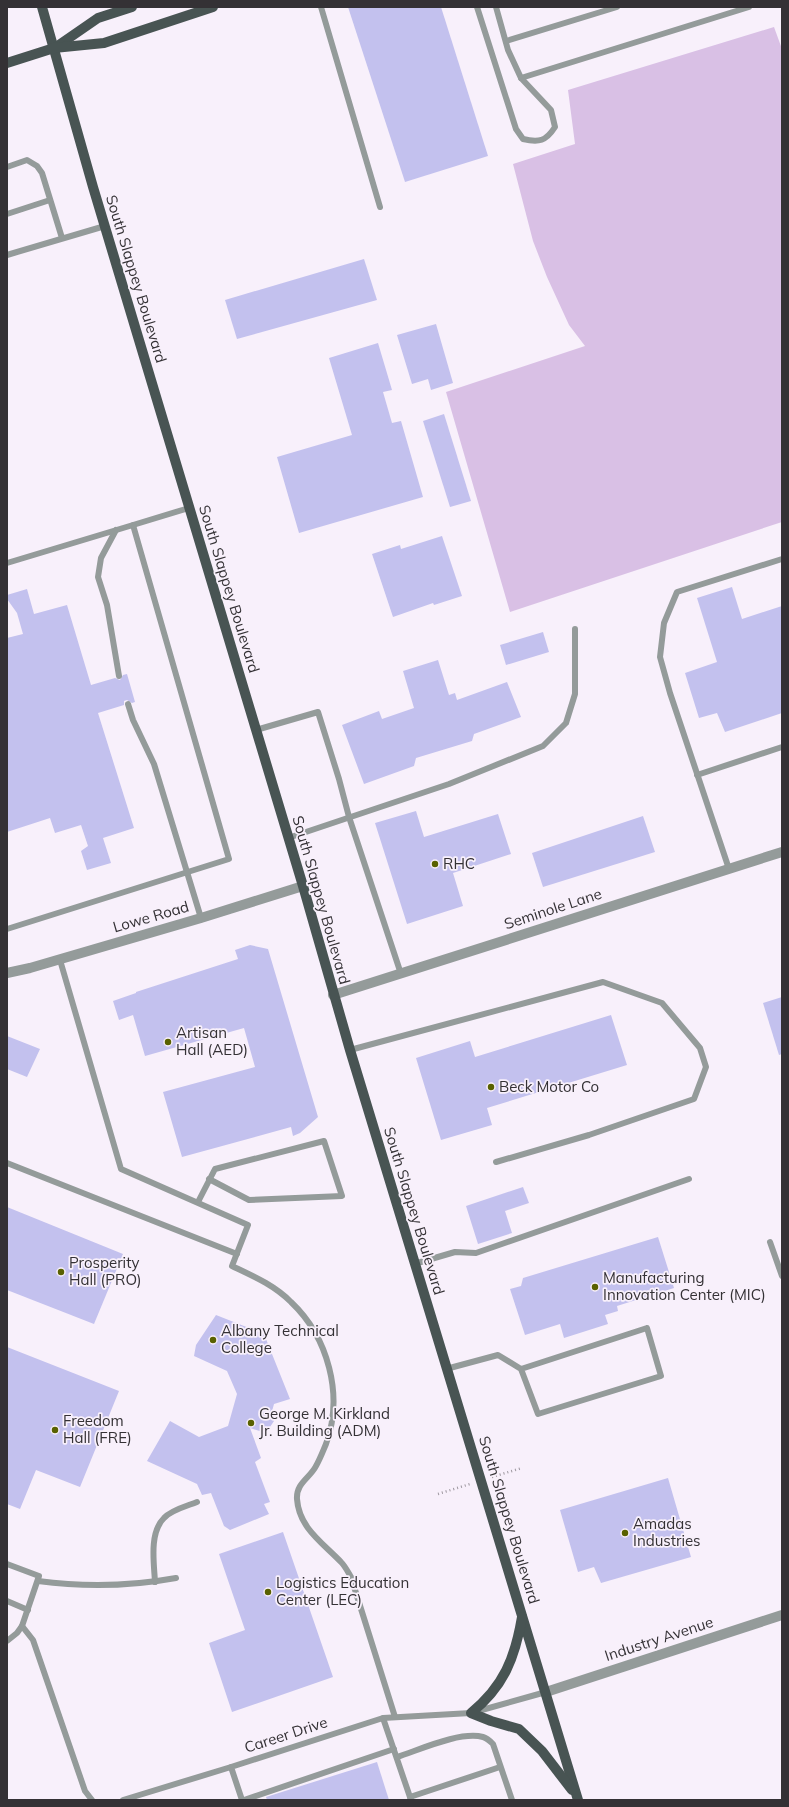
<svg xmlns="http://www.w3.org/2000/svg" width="789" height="1807" font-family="Mulish,sans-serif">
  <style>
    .green { fill: #d9c0e5 }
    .building { fill: #c3c1ee }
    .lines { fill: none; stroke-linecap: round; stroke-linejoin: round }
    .path { stroke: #9d979f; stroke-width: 2.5; stroke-dasharray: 1 3; stroke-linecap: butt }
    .lane { stroke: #949b9a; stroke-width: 6 }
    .street { stroke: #949b9a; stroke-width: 10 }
    .primary { stroke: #485453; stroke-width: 10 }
    .poi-dot { fill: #596100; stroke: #f8f0fb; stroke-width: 1.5 }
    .labels { text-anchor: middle; stroke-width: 3.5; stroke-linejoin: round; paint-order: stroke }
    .street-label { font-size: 15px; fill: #343135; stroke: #f8f0fb }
    .poi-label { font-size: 15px; fill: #343135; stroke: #f8f0fb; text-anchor: start }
  </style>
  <rect width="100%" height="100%" fill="#f8f0fb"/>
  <polygon class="green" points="774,27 782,49 782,522 510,612 446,392 585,346 569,325 547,277 533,241 513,164 575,144 568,90"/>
  <g class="building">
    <polygon points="348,7 441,7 488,156 405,182"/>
    <polygon points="364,259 377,300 237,339 225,300"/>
    <polygon points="436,324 453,383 431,390 428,379 412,384 397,335"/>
    <polygon points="378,343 392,390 383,392 392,423 401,421 423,497 299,533 277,457 352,435 329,358"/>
    <polygon points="444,414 471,501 450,507 423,421"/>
    <polygon points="442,536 462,596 434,605 433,603 393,617 372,554 400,545 401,549"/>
    <polygon points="732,587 742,619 782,606 782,713 725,732 717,713 699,718 685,673 717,662 697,598"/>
    <polygon points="27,589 34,614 67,605 91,685 115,678 120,680 123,675 127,674 135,702 132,703 127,700 124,701 124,705 98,713 134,828 103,838 111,863 87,870 81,851 88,846 81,825 55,833 50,818 7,832 7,638 23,634 17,613 7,599 7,595"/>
    <polygon points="543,632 549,652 506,665 500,645"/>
    <polygon points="438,660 449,695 455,693 457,700 507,682 521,717 474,734 472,741 416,758 414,766 364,784 342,725 379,711 382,719 414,708 403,671"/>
    <polygon points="416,811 424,837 498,814 511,854 453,873 463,906 407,924 375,823"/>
    <polygon points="643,816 655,852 543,887 532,853"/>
    <polygon points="250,945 268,949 318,1117 300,1133 293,1136 291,1127 182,1157 163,1092 255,1067 244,1028 145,1056 133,1015 119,1020 113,1001 136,993 136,992 238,959 235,950"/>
    <polygon points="782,997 782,1054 779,1055 763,1003"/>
    <polygon points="611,1015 627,1065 487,1108 492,1125 441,1140 416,1058 470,1041 475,1057"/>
    <polygon points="7,1036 40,1049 27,1077 7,1069"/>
    <polygon points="523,1187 529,1203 505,1211 512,1233 478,1244 466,1206"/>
    <polygon points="7,1207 123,1254 94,1324 7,1290"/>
    <polygon points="658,1237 674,1288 617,1306 618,1311 605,1315 608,1324 564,1338 560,1324 525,1335 510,1289 521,1286 523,1278"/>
    <polygon points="216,1315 264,1334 290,1399 274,1404 271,1415 274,1421 266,1433 250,1428 261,1458 255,1462 270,1502 264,1504 269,1514 230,1530 224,1526 211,1493 202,1495 197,1484 147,1461 170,1421 199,1437 228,1426 237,1394 227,1371 194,1356 196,1345"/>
    <polygon points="7,1347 119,1391 80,1487 36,1470 20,1509 7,1504"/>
    <polygon points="668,1478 691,1557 601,1583 594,1567 578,1572 560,1510"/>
    <polygon points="283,1532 333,1677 232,1712 209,1643 245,1630 219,1554"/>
    <polygon points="377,1762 389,1800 267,1800 266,1797"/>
  </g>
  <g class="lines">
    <g class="path">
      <polyline points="492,1477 522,1468"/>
      <polyline points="438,1494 470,1484"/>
    </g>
    <g class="lane">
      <polyline points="321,7 380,207"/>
      <path d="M 477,7 L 516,129 L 523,139 C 539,143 546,141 555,127 L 551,110 L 521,78 L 508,50 L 496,7"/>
      <polyline points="506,41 617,7"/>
      <polyline points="521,78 749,7"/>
      <polyline points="7,167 27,160 37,166 42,173 62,238"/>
      <polyline points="7,214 50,200"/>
      <polyline points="7,255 105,226"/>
      <polyline points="133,525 189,508"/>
      <polyline points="116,530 101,558 98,577 107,605 119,676"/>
      <polyline points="7,563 133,525 229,859 7,929"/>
      <polyline points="128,704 133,720 154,764 201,918"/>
      <polyline points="256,730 318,712 339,779 349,817 401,974"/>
      <polyline points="697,775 782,747"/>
      <polyline points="288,838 449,784 543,746 566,723 575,694 575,629"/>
      <polyline points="729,869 670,693 660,657 664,623 677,592 782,559"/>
      <path d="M 60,960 L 121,1169 L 248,1225 L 232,1266 C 253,1276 274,1285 291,1302 C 328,1337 344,1395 326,1444 C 323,1451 320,1459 316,1466 C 310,1478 296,1483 297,1499 C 299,1528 323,1543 341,1562 C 345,1566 348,1572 351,1577 L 395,1717"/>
      <polyline points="350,1050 603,982 662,1003 700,1048 706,1067 694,1099 589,1135 496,1162"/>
      <polyline points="7,1163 237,1254"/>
      <polyline points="198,1202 215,1169 324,1141 342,1196 249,1200 209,1179"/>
      <polyline points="770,1242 782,1276"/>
      <polyline points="414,1264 455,1252 476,1253 689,1179"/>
      <polyline points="446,1369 498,1355 521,1369 538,1414 661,1376 647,1328 521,1369"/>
      <polyline points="7,1564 39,1576 22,1626 17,1633 7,1641"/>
      <path d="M 38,1581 C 82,1587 132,1586 176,1578"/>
      <path d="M 155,1582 C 154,1563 149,1533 164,1518 C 171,1510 187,1506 197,1502"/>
      <polyline points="7,1601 28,1610"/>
      <polyline points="22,1626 33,1640 85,1791 92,1800"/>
      <polyline points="383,1718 411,1800"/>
      <path d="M 397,1757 C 419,1750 460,1731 483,1737 C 487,1738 490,1741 493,1744 L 512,1800"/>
      <polyline points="410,1797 500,1767"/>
      <polyline points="123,1800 231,1767"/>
      <polyline points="242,1800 231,1767 383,1718 471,1713 546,1692"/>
      <polyline points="244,1800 394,1749"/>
    </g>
    <g class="street">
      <polyline points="7,973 30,968 201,918 303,886"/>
      <polyline points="333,995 782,852"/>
      <polyline points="546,1692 782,1615"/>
    </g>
    <g class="primary">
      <polyline points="42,7 93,187 303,886 350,1050 578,1800"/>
      <polyline points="56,47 98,18 132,7"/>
      <polyline points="7,63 54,48 104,43 213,7"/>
      <path d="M 522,1617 C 515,1658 504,1686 471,1713 L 491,1721 L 519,1729 L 542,1751 L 572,1790"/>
    </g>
  </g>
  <g class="poi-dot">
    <circle cx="435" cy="864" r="4"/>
    <circle cx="168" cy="1042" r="4"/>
    <circle cx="491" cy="1087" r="4"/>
    <circle cx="61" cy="1272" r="4"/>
    <circle cx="595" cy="1287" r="4"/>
    <circle cx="213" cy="1340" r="4"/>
    <circle cx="251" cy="1423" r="4"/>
    <circle cx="55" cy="1430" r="4"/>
    <circle cx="625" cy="1533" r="4"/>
    <circle cx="268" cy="1592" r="4"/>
  </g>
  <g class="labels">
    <g class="street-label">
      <text transform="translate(136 279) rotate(73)" y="5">South Slappey Boulevard</text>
      <text transform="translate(229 589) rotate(73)" y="5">South Slappey Boulevard</text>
      <text transform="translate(321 900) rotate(74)" y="5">South Slappey Boulevard</text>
      <text transform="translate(553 909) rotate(-18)" y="5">Seminole Lane</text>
      <text transform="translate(151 917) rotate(-16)" y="5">Lowe Road</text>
      <text transform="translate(414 1211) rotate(73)" y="5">South Slappey Boulevard</text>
      <text transform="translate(509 1520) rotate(73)" y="5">South Slappey Boulevard</text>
      <text transform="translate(659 1639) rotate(-18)" y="5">Industry Avenue</text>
      <text transform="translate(286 1735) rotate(-18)" y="5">Career Drive</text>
    </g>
    <g class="poi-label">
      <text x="443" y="869">RHC</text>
      <text x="176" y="1038">Artisan<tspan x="176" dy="17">Hall (AED)</tspan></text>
      <text x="499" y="1092">Beck Motor Co</text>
      <text x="69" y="1268">Prosperity<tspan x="69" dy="17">Hall (PRO)</tspan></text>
      <text x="603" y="1283">Manufacturing<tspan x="603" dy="17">Innovation Center (MIC)</tspan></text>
      <text x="221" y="1336">Albany Technical<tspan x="221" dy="17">College</tspan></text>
      <text x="259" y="1419">George M. Kirkland<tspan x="259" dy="17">Jr. Building (ADM)</tspan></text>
      <text x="63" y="1426">Freedom<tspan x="63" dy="17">Hall (FRE)</tspan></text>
      <text x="633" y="1529">Amadas<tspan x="633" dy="17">Industries</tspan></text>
      <text x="276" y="1588">Logistics Education<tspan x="276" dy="17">Center (LEC)</tspan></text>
    </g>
  </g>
  <rect width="789" height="1807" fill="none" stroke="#343135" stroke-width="16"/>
</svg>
